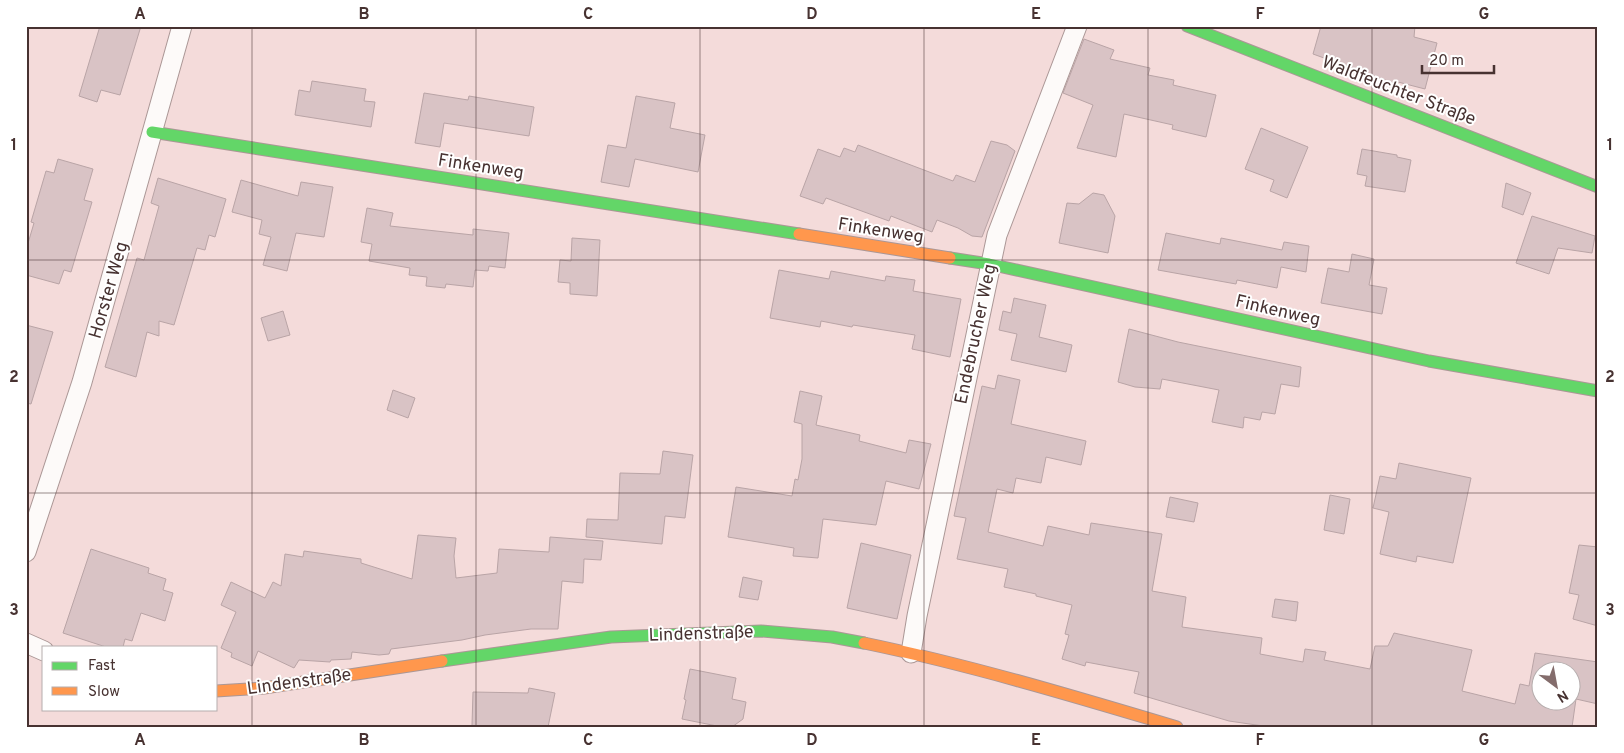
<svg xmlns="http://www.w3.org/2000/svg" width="1624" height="753" font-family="Overpass,sans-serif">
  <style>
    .building { fill: #d9c3c5; stroke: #b9a4a6; fill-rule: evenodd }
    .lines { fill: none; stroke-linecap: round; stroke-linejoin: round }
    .street-casing { stroke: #ab9796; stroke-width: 21 }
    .fast-casing { stroke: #ab9796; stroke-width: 13 }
    .slow-casing { stroke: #ab9796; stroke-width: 13 }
    .street { stroke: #fdfaf9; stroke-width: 19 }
    .fast { stroke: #63d668; stroke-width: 11 }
    .slow { stroke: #ff974d; stroke-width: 11 }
    .grid { fill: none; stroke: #473231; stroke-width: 1; stroke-opacity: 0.55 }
    .labels { text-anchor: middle; stroke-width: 4; stroke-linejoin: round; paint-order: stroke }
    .street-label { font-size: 18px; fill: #473231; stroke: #fff }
    .neatline { fill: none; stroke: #473231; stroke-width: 2 }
    .grid-label { font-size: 16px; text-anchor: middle; font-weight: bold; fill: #473231 }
  </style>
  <rect width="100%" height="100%" fill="#f4dbda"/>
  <g class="building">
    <polygon points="100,26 141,26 120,95 101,90 97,102 79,96"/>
    <polygon points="1321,26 1415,26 1414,37 1437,43 1425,89 1398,82 1396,84 1313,54"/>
    <polygon points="1084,39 1114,50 1110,59 1150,68 1148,75 1174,80 1173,85 1216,95 1206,137 1172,129 1173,125 1124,114 1116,157 1077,148 1093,105 1063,93"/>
    <polygon points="312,81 366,89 364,101 375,102 371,127 295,115 299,90 310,92"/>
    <polygon points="424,93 468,100 469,96 534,107 529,136 444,123 440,147 415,143"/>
    <polygon points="636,96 675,103 670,128 705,135 698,172 635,159 629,187 601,182 608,145 626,148"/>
    <polygon points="1261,128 1308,147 1287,198 1270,191 1274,180 1245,169"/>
    <polygon points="991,141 1007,145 1015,151 982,237 972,236 958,228 937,220 932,232 891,216 889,221 826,198 823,204 800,196 818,149 840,157 844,148 855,152 858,145 953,181 956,175 975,182"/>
    <polygon points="1362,149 1397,155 1397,157 1411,160 1405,192 1365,186 1367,176 1357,174"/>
    <polygon points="58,159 93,169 84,200 92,202 71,272 64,270 59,284 26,275 26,250 34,223 31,222 46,171 54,173"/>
    <polygon points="158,178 226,199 215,237 209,235 205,250 197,248 174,325 159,321 159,336 147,332 136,377 105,367 137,258 144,260 159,206 151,203"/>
    <polygon points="241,180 298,196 301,182 333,187 324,237 296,233 287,271 263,265 271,237 259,234 262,220 232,212"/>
    <polygon points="1506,183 1531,193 1523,215 1502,207"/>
    <polygon points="1093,193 1104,195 1115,216 1108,253 1059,243 1067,203 1079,204"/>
    <polygon points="367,208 393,213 390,226 473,235 473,229 509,233 505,268 489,266 488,271 475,270 473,287 446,284 445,288 426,286 427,277 409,275 410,268 369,261 372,244 361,242"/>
    <polygon points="1532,216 1595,236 1592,253 1558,248 1549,274 1516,263"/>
    <polygon points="1166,233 1220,244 1221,238 1282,250 1284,242 1309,246 1306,272 1281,267 1277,288 1237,280 1236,284 1158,270"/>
    <polygon points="572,238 600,240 597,296 570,294 570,283 558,282 560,260 571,261"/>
    <polygon points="1352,254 1374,259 1369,285 1387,288 1382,314 1321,303 1328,268 1349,272"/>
    <polygon points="779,270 829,279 831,271 885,281 886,276 915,280 913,291 961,299 950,357 912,349 915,335 853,325 852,327 821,321 820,327 770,318"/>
    <polygon points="1014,298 1046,305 1039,337 1072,345 1066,372 1011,360 1017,334 999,330 1003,311 1011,313"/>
    <polygon points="283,311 290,335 268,341 261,318"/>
    <polygon points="26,325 53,332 31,404 26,403"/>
    <polygon points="1129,329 1178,342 1301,367 1299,387 1281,384 1275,414 1262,412 1260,420 1244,417 1243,428 1212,422 1219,390 1162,379 1160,389 1135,387 1118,382"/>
    <path d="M 998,375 L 1020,380 L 1011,424 L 1086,441 L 1081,465 L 1046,457 L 1041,483 L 1016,478 L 1013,493 L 997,489 L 988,532 L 1043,546 L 1048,526 L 1089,535 L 1091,523 L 1162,534 L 1152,591 L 1186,597 L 1182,627 L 1262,638 L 1260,654 L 1303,662 L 1305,649 L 1326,652 L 1324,660 L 1370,669 L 1375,646 L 1388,646 L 1394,633 L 1472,650 L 1462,691 L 1515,704 L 1520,684 L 1529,686 L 1535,653 L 1598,662 L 1598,704 L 1576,699 L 1572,727 L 1270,727 L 1229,721 L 1134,693 L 1139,672 L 1086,662 L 1085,666 L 1062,659 L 1069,635 L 1065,634 L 1072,605 L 1036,596 L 1036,594 L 1004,587 L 1008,569 L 957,559 L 966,518 L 954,516 L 982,386 L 995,389 ZM 1542,670 L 1572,670 L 1572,700 L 1542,700 Z"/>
    <polygon points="393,390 415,398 408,418 387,410"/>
    <polygon points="800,391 822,396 816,425 860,435 859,441 906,453 909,440 931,444 919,489 886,481 876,525 823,519 818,558 793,556 794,548 728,537 736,487 792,496 795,479 798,480 802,459 802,424 794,422"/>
    <polygon points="663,451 693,455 685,518 665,516 662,544 586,537 587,519 618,520 620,473 660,474"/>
    <polygon points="1399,463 1471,478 1453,563 1417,556 1416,562 1380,554 1389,512 1373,508 1380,476 1396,479"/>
    <polygon points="1330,495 1350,499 1344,534 1324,530"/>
    <polygon points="1170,497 1198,503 1194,522 1166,517"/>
    <polygon points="418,535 456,538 454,556 456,578 497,573 499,549 549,552 550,537 603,541 601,560 584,559 583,583 562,581 558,629 531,629 485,635 462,640 391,649 389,654 379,655 352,652 351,659 331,660 330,662 299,660 294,668 258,651 252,666 231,657 232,653 221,648 236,612 221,605 231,582 265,598 273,582 281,586 285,554 303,557 304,551 361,559 361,563 412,579"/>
    <polygon points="861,543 911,555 897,619 847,608"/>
    <polygon points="1579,545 1598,547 1598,626 1573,619 1579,595 1569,593"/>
    <polygon points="91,549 149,568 148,573 166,579 163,590 173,593 165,621 141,613 132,641 125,639 123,647 106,647 63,633"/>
    <polygon points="743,577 762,581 758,600 739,597"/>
    <polygon points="1275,599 1298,602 1296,621 1272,617"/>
    <polygon points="690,669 736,678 732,699 746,702 743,719 732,727 722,727 682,719 686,700 684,699"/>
    <polygon points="529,688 555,693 548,727 474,727 472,725 473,692 528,693"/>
  </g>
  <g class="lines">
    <defs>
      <g id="street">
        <polyline points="26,552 82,382 182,26"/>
        <polyline points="26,643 44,651"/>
        <polyline points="911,653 917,616 997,235 1077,26"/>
      </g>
      <g id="fast">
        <polyline points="1187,26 1598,187"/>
        <polyline points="152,132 799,234"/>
        <polyline points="950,258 989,264 1429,361 1598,391"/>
        <polyline points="442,661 611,637 761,631 832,637 864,643"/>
      </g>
      <g id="slow">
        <polyline points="799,234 950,258"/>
        <path d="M 864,643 C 970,665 1073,696 1177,727"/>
        <polyline points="216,691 264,688 442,661"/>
      </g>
    </defs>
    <use href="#street" class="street-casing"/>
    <use href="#fast" class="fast-casing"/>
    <use href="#slow" class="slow-casing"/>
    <use href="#street" class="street"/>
    <use href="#fast" class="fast"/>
    <use href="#slow" class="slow"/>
  </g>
  <path class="grid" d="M 252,26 L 252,727M 476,26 L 476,727M 700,26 L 700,727M 924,26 L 924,727M 1148,26 L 1148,727M 1372,26 L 1372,727M 26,260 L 1598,260M 26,493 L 1598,493"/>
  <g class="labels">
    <g class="street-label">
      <text transform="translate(1399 90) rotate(21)" y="6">Waldfeuchter Straße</text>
      <text transform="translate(481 166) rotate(9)" y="6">Finkenweg</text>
      <text transform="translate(881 230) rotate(9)" y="6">Finkenweg</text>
      <text transform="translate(108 290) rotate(-74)" y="6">Horster Weg</text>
      <text transform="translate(1278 310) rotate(13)" y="6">Finkenweg</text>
      <text transform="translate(975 334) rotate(-78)" y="6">Endebrucher Weg</text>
      <text transform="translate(701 633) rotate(-2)" y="6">Lindenstraße</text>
      <text transform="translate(299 681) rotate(-8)" y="6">Lindenstraße</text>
    </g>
  </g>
  <rect width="1624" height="753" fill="none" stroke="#ffffff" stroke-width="55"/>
  <rect x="42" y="646" width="175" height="65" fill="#ffffff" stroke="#b5adad"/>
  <rect x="52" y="662" width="25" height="8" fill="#63d668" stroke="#b5adad"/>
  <text x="88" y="670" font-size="15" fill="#473231">Fast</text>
  <rect x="52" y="687" width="25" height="8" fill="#ff974d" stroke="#b5adad"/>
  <text x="88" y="696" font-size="15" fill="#473231">Slow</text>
  <g transform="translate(1556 686) rotate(148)"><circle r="24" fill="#ffffff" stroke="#b5adad"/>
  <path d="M0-4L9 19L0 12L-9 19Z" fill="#846d6c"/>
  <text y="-8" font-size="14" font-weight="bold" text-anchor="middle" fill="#473231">N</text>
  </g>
  <path d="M1422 65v8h72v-8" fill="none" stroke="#473231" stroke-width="2.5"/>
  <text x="1429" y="65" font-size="15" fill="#473231" stroke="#ffffff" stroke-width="4" paint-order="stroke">20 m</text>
  <rect x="28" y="28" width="1568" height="698" class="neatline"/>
  <g class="grid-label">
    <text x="140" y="19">A</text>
    <text x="364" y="19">B</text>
    <text x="588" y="19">C</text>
    <text x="812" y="19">D</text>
    <text x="1036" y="19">E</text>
    <text x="1260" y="19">F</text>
    <text x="1484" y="19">G</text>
    <text x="14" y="150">1</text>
    <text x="1610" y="150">1</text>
    <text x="14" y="382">2</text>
    <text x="1610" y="382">2</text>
    <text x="14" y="615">3</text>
    <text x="1610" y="615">3</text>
    <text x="140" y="745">A</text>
    <text x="364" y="745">B</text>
    <text x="588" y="745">C</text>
    <text x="812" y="745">D</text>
    <text x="1036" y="745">E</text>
    <text x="1260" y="745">F</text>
    <text x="1484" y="745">G</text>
  </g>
</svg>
